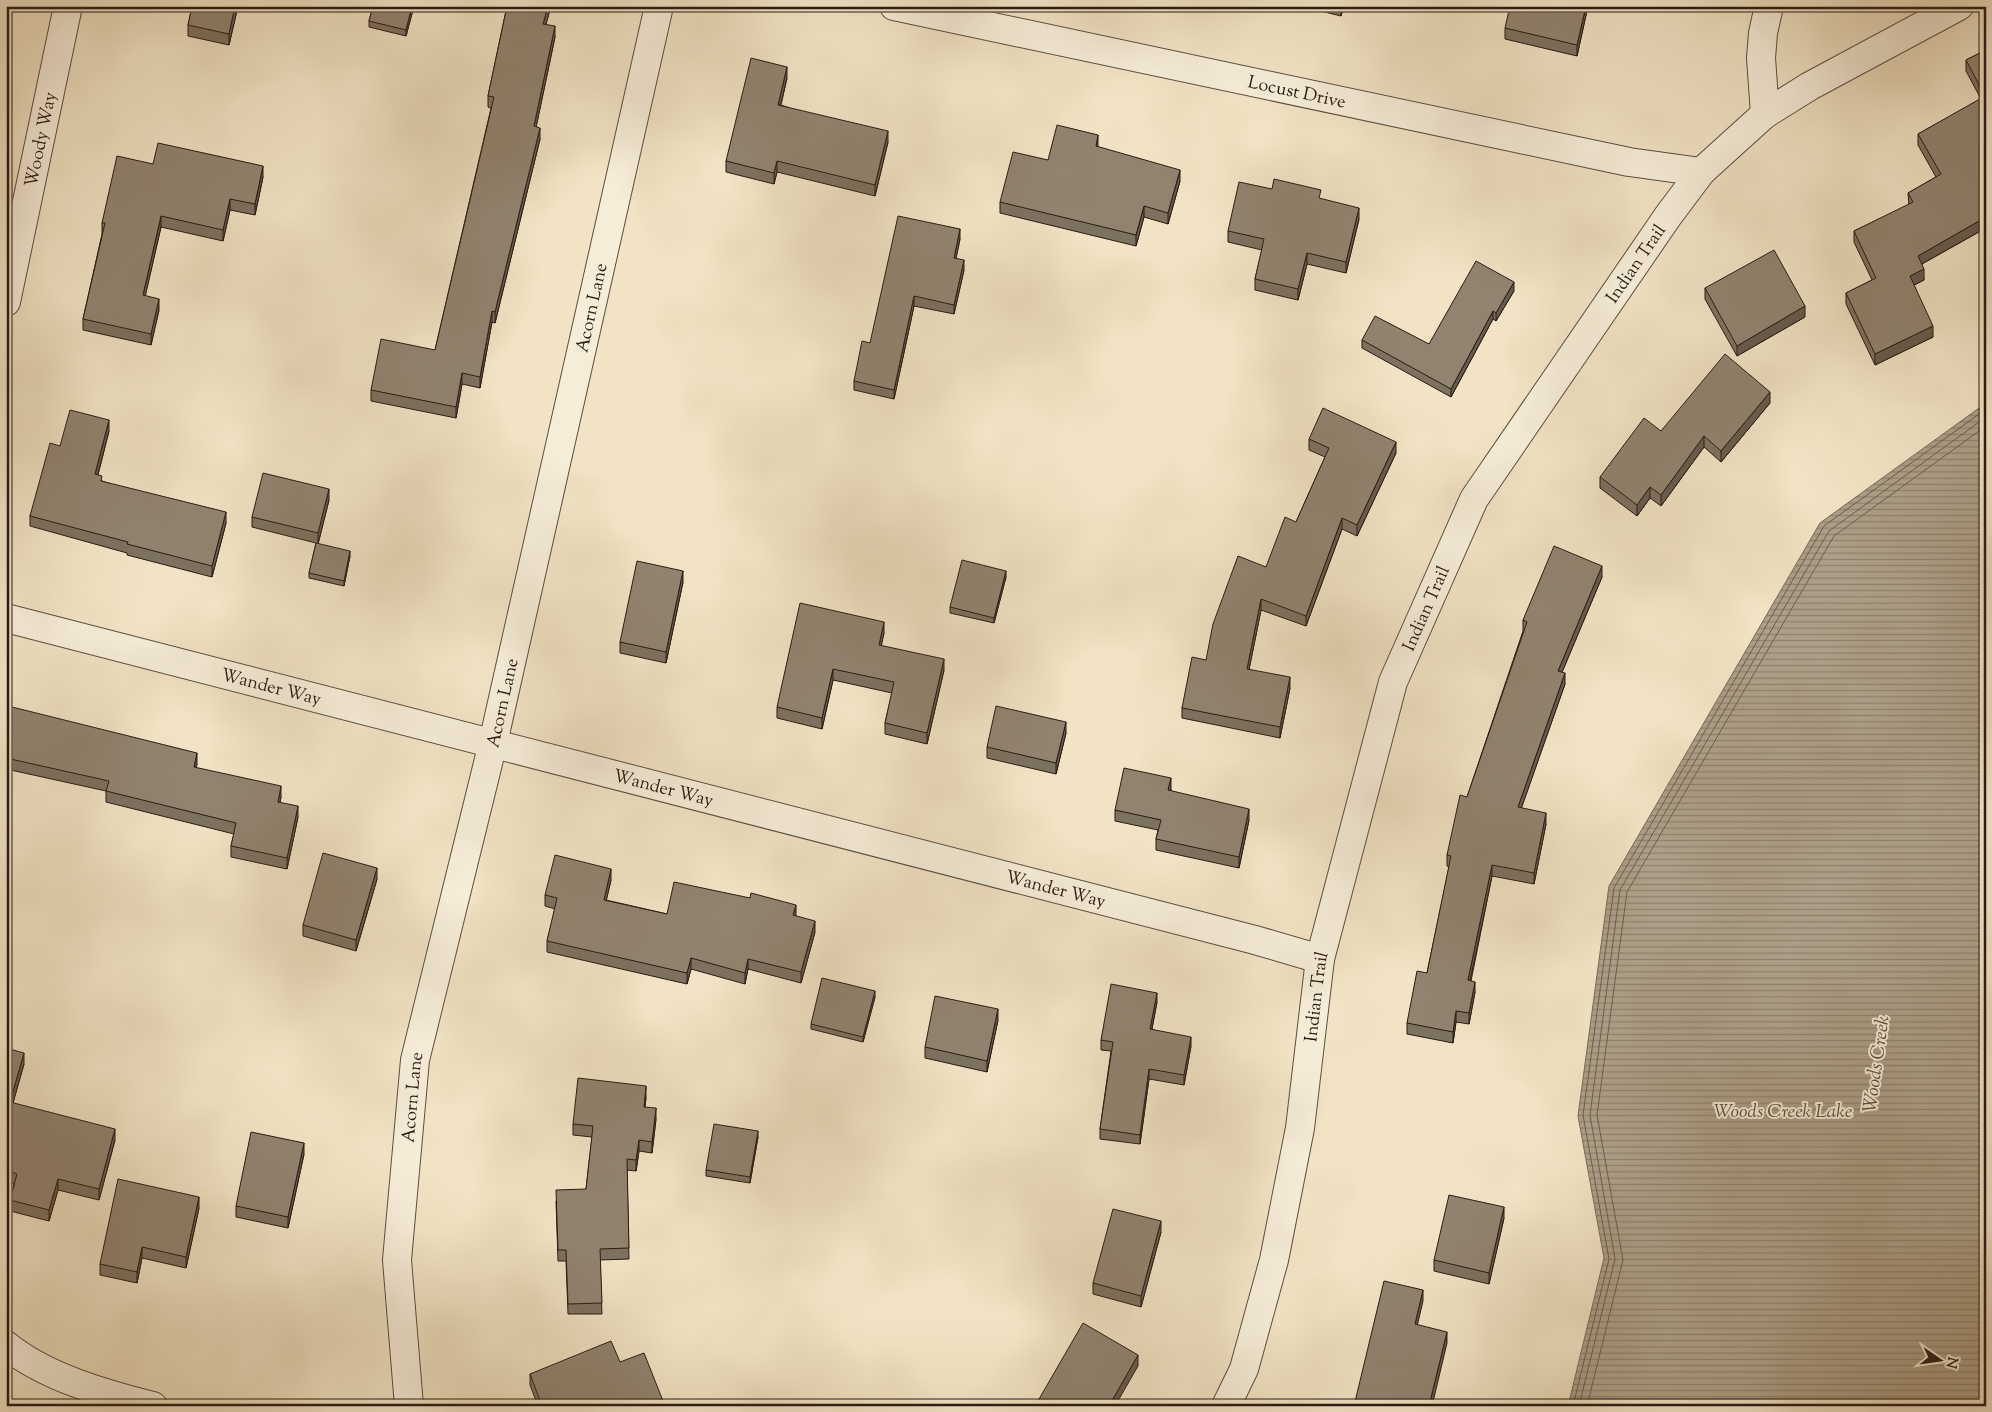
<svg xmlns="http://www.w3.org/2000/svg" width="1992" height="1412" font-family="'Sorts Mill Goudy',serif">
  <style>
    .water { fill: url(#water-rules); stroke: #786a5a }
    .lines { fill: none; stroke-linecap: round; stroke-linejoin: round }
    .shore { stroke: #6b5d4e; stroke-width: 1 }
    .minor-casing { stroke: #5b4d41; stroke-width: 30 }
    .minor { stroke: #f6edd9; stroke-width: 28 }
    .wall { fill: #7d7160; stroke: #291b15 }
    .shaded-wall { fill: #665c4e; stroke: #291b15 }
    .building { fill: #918370; stroke: #291b15 }
    .labels { text-anchor: middle; stroke-width: 4; stroke-linejoin: round; paint-order: stroke }
    .street-label { font-size: 18px; fill: #291b15; stroke: #f6edd9 }
    .water-label { font-size: 19px; font-style: italic; fill: #5e5043; stroke: #f6edd9 }
  </style>
  <defs>
    <pattern id="water-rules" width="6" height="5" patternUnits="userSpaceOnUse" patternTransform="scale(1.25)"><rect width="6" height="5" fill="#ad9f88"/><path d="M0 2.5h6" fill="none" stroke="#8d816e"/></pattern>
  </defs>
  <rect width="100%" height="100%" fill="#f1e3c4"/>
  <filter id="stains"><feTurbulence type="fractalNoise" baseFrequency=".004" numOctaves="4"/><feColorMatrix values="0 0 0 0 .2 0 0 0 0 .09 0 0 0 0 .02 0 0 0 .5 -.17"/></filter>
  <radialGradient id="worn" r=".72"><stop offset=".6" stop-color="#630" stop-opacity="0"/><stop offset="1" stop-color="#630" stop-opacity=".3"/></radialGradient>
  <polygon class="water" points="1986,403 1986,1406 1568,1406 1604,1258 1578,1116 1609,886 1820,523"/>
  <g class="lines">
    <g class="shore">
      <polyline points="1573,1406 1609,1259 1583,1115 1614,888 1824,526 1986,409"/>
      <polyline points="1579,1406 1615,1259 1590,1115 1620,890 1829,531 1986,417"/>
      <polyline points="1587,1406 1623,1260 1597,1115 1627,892 1834,536 1986,426"/>
    </g>
    <defs>
      <g id="minor">
        <path id="s1" d="M 894,6 L 1629,162 L 1701,172"/>
        <polyline points="1765,114 1761,58 1763,33 1769,6"/>
        <path id="s2" d="M 6,302 L 68,6"/>
        <path id="s3" d="M 6,618 L 1255,940 L 1320,959"/>
        <path d="M 6,1345 C 45,1377 105,1394 153,1406"/>
        <path id="s4" d="M 409,1406 L 397,1260 L 415,1060 L 493,743 L 659,6"/>
        <path id="s5" d="M 1226,1406 L 1244,1369 L 1274,1260 L 1300,1128 L 1320,959 L 1393,682 L 1474,499 L 1668,216 L 1701,172 L 1765,114 L 1810,86 L 1959,6"/>
      </g>
    </defs>
    <use href="#minor" class="minor-casing"/>
    <use href="#minor" class="minor"/>
  </g>
  <g class="wall">
    <polygon points="166,6 238,6 229,45 188,36 188,25 191,12"/>
    <polygon points="373,6 414,6 406,36 369,27 369,21"/>
    <polygon points="507,6 551,6 546,24 555,37 536,127 540,139 495,323 492,322 480,388 462,384 456,418 371,401 371,390 435,350 491,108 488,107 488,96"/>
    <polygon points="1300,6 1344,6 1341,16"/>
    <polygon points="1588,6 1577,56 1505,39 1505,28"/>
    <polygon points="1986,50 1986,228 1922,264 1924,280 1914,285 1933,337 1875,365 1846,304 1846,293 1872,280 1854,242 1854,231 1909,205 1908,193 1936,177 1918,145 1918,134 1981,99 1966,71 1966,60"/>
    <polygon points="787,78 781,105 888,142 875,196 777,172 774,184 726,172 726,161"/>
    <polygon points="1098,147 1180,181 1168,224 1144,217 1136,246 1000,213 1000,202 1048,160"/>
    <polygon points="153,164 263,177 255,215 230,210 223,241 161,227 145,296 159,310 151,345 83,330 83,319 102,234 102,223"/>
    <polygon points="1272,189 1321,199 1359,219 1346,273 1307,264 1298,300 1255,290 1255,279 1262,250 1228,242 1228,231"/>
    <polygon points="960,239 956,258 964,270 954,314 914,306 894,399 854,390 854,381 870,343"/>
    <polygon points="1705,288 1805,317 1737,356 1705,299"/>
    <polygon points="1514,291 1496,321 1493,319 1451,397 1362,348 1362,340 1429,344"/>
    <polygon points="1770,403 1721,462 1704,447 1661,506 1650,498 1637,516 1600,488 1600,477"/>
    <polygon points="109,431 98,475 102,481 226,523 212,577 127,555 127,553 30,526 30,516 60,446"/>
    <polygon points="1309,439 1396,453 1357,536 1342,529 1306,626 1261,610 1249,669 1290,688 1280,738 1182,718 1182,708 1206,660 1296,522 1325,457 1309,450"/>
    <polygon points="329,500 318,544 350,556 344,586 309,578 309,573 316,543 252,527 252,517"/>
    <polygon points="1006,577 994,623 950,613 950,607"/>
    <polygon points="1602,577 1562,672 1565,684 1521,808 1546,824 1534,884 1492,876 1471,981 1475,992 1469,1024 1456,1022 1453,1043 1407,1034 1407,1023 1427,973 1449,867 1447,866 1447,855 1467,797 1523,631 1523,620"/>
    <polygon points="683,582 666,663 620,653 620,642"/>
    <polygon points="884,633 881,646 944,670 927,744 885,734 885,723 892,693 833,680 822,729 777,718 777,707"/>
    <polygon points="6,712 197,764 196,768 281,797 280,802 298,817 287,869 231,857 231,846 234,834 106,802 106,791 6,769"/>
    <polygon points="1066,733 1056,774 987,758 987,747"/>
    <polygon points="1171,789 1171,791 1249,820 1239,868 1156,850 1156,839 1158,830 1115,821 1115,810"/>
    <polygon points="377,879 356,951 303,936 303,925"/>
    <polygon points="611,880 606,900 667,914 796,916 815,932 801,983 748,969 745,984 691,969 687,984 547,952 547,941 555,909 545,906 545,895"/>
    <polygon points="875,997 863,1042 811,1029 811,1024"/>
    <polygon points="1157,1002 1152,1029 1191,1046 1184,1085 1149,1079 1140,1144 1100,1139 1100,1129 1111,1051 1101,1050 1101,1040"/>
    <polygon points="998,1020 987,1072 925,1058 925,1047"/>
    <polygon points="6,1048 24,1064 13,1103 115,1140 99,1200 58,1190 49,1221 10,1211 10,1200 14,1184 6,1181"/>
    <polygon points="646,1097 645,1107 656,1119 652,1153 639,1151 636,1171 627,1170 629,1259 600,1260 602,1314 568,1314 566,1261 558,1261 556,1201 586,1189 592,1137 573,1135 573,1124"/>
    <polygon points="758,1137 750,1183 706,1176 706,1170"/>
    <polygon points="304,1154 288,1228 236,1217 236,1206"/>
    <polygon points="199,1208 186,1268 142,1258 137,1283 100,1275 100,1264"/>
    <polygon points="1504,1218 1489,1284 1434,1271 1434,1260"/>
    <polygon points="1161,1232 1141,1307 1093,1294 1093,1283"/>
    <polygon points="620,1362 665,1406 538,1406 530,1385 530,1374"/>
  </g>
  <g class="shaded-wall">
    <polygon points="235,6 238,6 229,45 229,34"/>
    <polygon points="412,6 414,6 406,36 406,30"/>
    <polygon points="548,6 551,6 543,35 543,24"/>
    <polygon points="1341,6 1344,6 1341,16"/>
    <polygon points="1586,6 1588,6 1577,56 1577,45"/>
    <polygon points="555,26 555,37 534,137 534,126"/>
    <polygon points="787,67 787,78 778,116 778,105"/>
    <polygon points="540,128 540,139 495,323 495,312"/>
    <polygon points="888,131 888,142 875,196 875,185"/>
    <polygon points="1098,135 1098,146 1096,157 1096,146"/>
    <polygon points="777,161 777,172 774,184 774,173"/>
    <polygon points="263,166 263,177 255,215 255,204"/>
    <polygon points="1180,170 1180,181 1168,224 1168,213"/>
    <polygon points="230,199 230,210 223,241 223,230"/>
    <polygon points="1144,206 1144,217 1136,246 1136,235"/>
    <polygon points="1359,208 1359,219 1346,273 1346,262"/>
    <polygon points="161,216 161,227 143,306 143,295"/>
    <polygon points="1986,217 1986,228 1918,266 1918,256"/>
    <polygon points="960,229 960,239 954,268 954,258"/>
    <polygon points="1307,253 1307,264 1298,300 1298,289"/>
    <polygon points="964,260 964,270 954,314 954,305"/>
    <polygon points="1924,269 1924,280 1910,287 1910,276"/>
    <polygon points="1514,282 1514,291 1496,321 1496,313"/>
    <polygon points="914,296 914,306 894,399 894,390"/>
    <polygon points="159,299 159,310 151,345 151,334"/>
    <polygon points="1805,306 1805,317 1737,356 1737,346"/>
    <polygon points="492,311 492,322 480,388 480,377"/>
    <polygon points="1493,311 1493,319 1451,397 1451,389"/>
    <polygon points="1933,326 1933,337 1875,365 1875,354"/>
    <polygon points="462,373 462,384 456,418 456,407"/>
    <polygon points="1770,392 1770,403 1721,462 1721,451"/>
    <polygon points="109,420 109,431 95,485 95,474"/>
    <polygon points="1704,436 1704,447 1661,506 1661,495"/>
    <polygon points="1396,442 1396,453 1357,536 1357,525"/>
    <polygon points="1650,487 1650,498 1637,516 1637,505"/>
    <polygon points="329,489 329,500 318,544 318,533"/>
    <polygon points="226,512 226,523 212,577 212,566"/>
    <polygon points="1342,518 1342,529 1306,626 1306,616"/>
    <polygon points="350,551 350,556 344,586 344,581"/>
    <polygon points="1602,566 1602,577 1558,682 1558,671"/>
    <polygon points="683,571 683,582 666,663 666,652"/>
    <polygon points="1006,571 1006,577 994,623 994,618"/>
    <polygon points="1261,599 1261,610 1247,680 1247,669"/>
    <polygon points="884,622 884,633 879,656 879,645"/>
    <polygon points="944,659 944,670 927,744 927,733"/>
    <polygon points="833,669 833,680 822,729 822,718"/>
    <polygon points="1565,673 1565,684 1518,818 1518,807"/>
    <polygon points="1290,677 1290,688 1280,738 1280,727"/>
    <polygon points="1066,722 1066,733 1056,774 1056,763"/>
    <polygon points="197,753 197,764 194,778 194,767"/>
    <polygon points="1171,778 1171,789 1168,801 1168,790"/>
    <polygon points="281,786 281,797 278,813 278,802"/>
    <polygon points="298,806 298,817 287,869 287,858"/>
    <polygon points="1249,809 1249,820 1239,868 1239,857"/>
    <polygon points="1546,813 1546,824 1534,884 1534,873"/>
    <polygon points="1492,865 1492,876 1468,991 1468,980"/>
    <polygon points="377,868 377,879 356,951 356,940"/>
    <polygon points="611,869 611,880 604,911 604,900"/>
    <polygon points="796,905 796,916 793,915"/>
    <polygon points="815,921 815,932 801,983 801,972"/>
    <polygon points="691,958 691,969 687,984 687,973"/>
    <polygon points="748,959 748,969 745,984 745,973"/>
    <polygon points="1475,982 1475,992 1469,1024 1469,1013"/>
    <polygon points="875,991 875,997 863,1042 863,1037"/>
    <polygon points="1157,993 1157,1002 1150,1039 1150,1029"/>
    <polygon points="998,1009 998,1020 987,1072 987,1061"/>
    <polygon points="1456,1011 1456,1022 1453,1043 1453,1032"/>
    <polygon points="1191,1037 1191,1046 1184,1085 1184,1075"/>
    <polygon points="24,1053 24,1064 10,1113 10,1102"/>
    <polygon points="1149,1069 1149,1079 1140,1144 1140,1135"/>
    <polygon points="646,1086 646,1097 644,1118 644,1107"/>
    <polygon points="656,1108 656,1119 652,1153 652,1142"/>
    <polygon points="115,1129 115,1140 99,1200 99,1189"/>
    <polygon points="758,1131 758,1137 750,1183 750,1177"/>
    <polygon points="639,1140 639,1151 636,1171 636,1160"/>
    <polygon points="304,1143 304,1154 288,1228 288,1217"/>
    <polygon points="58,1179 58,1190 49,1221 49,1210"/>
    <polygon points="199,1197 199,1208 186,1268 186,1257"/>
    <polygon points="1504,1207 1504,1218 1489,1284 1489,1273"/>
    <polygon points="1161,1221 1161,1232 1141,1307 1141,1296"/>
    <polygon points="142,1247 142,1258 137,1283 137,1272"/>
    <polygon points="1423,1290 1423,1301 1415,1335 1415,1324"/>
    <polygon points="1447,1332 1447,1343 1432,1406 1429,1406"/>
    <polygon points="1138,1355 1138,1366 1115,1406 1109,1406"/>
  </g>
  <g class="building">
    <polygon points="192,6 235,6 229,34 188,25"/>
    <polygon points="373,6 412,6 406,30 369,21"/>
    <polygon points="507,6 548,6 543,24 555,26 534,126 540,128 495,312 492,311 480,377 462,373 456,407 371,390 381,339 435,350 494,97 488,96"/>
    <polygon points="1510,6 1586,6 1577,45 1505,28"/>
    <polygon points="1986,50 1986,217 1918,256 1924,269 1910,276 1933,326 1875,354 1846,293 1876,278 1854,231 1913,202 1908,193 1941,174 1918,134 1985,96 1966,60"/>
    <polygon points="751,58 787,67 778,105 888,131 875,185 777,161 774,173 726,161"/>
    <polygon points="1057,125 1098,135 1096,146 1180,170 1168,213 1144,206 1136,235 1000,202 1013,152 1048,160"/>
    <polygon points="158,143 263,166 255,204 230,199 223,230 161,216 143,295 159,299 151,334 83,319 105,223 102,223 117,156 153,164"/>
    <polygon points="1274,179 1321,190 1319,198 1359,208 1346,262 1307,253 1298,289 1255,279 1264,239 1228,231 1239,182 1272,189"/>
    <polygon points="898,216 960,229 954,258 964,260 954,305 914,296 894,390 854,381 862,341 870,343"/>
    <polygon points="1774,250 1805,306 1737,346 1705,288"/>
    <polygon points="1476,261 1514,282 1496,313 1493,311 1451,389 1362,340 1375,316 1429,344"/>
    <polygon points="1725,354 1770,392 1721,451 1704,436 1661,495 1650,487 1637,505 1600,477 1644,418 1661,431"/>
    <polygon points="1323,408 1396,442 1357,525 1342,518 1306,616 1261,599 1247,669 1290,677 1280,727 1182,708 1192,657 1206,660 1213,624 1238,556 1266,567 1285,517 1296,522 1329,448 1309,439"/>
    <polygon points="70,410 109,420 95,474 102,476 101,481 226,512 212,566 127,544 128,542 30,516 50,443 60,446"/>
    <polygon points="263,473 329,489 318,533 252,517"/>
    <polygon points="316,543 350,551 344,581 309,573"/>
    <polygon points="1554,546 1602,566 1558,671 1565,673 1518,807 1546,813 1534,873 1492,865 1468,980 1475,982 1469,1013 1456,1011 1453,1032 1407,1023 1417,971 1427,973 1451,856 1447,855 1460,795 1467,797 1527,622 1523,620"/>
    <polygon points="962,560 1006,571 994,618 950,607"/>
    <polygon points="637,561 683,571 666,652 620,642"/>
    <polygon points="800,603 884,622 879,645 944,659 927,733 885,723 894,682 833,669 822,718 777,707"/>
    <polygon points="8,706 197,753 194,767 281,786 278,802 298,806 287,858 231,846 236,823 106,791 109,781 6,758 6,712"/>
    <polygon points="996,706 1066,722 1056,763 987,747"/>
    <polygon points="1124,768 1171,778 1168,790 1249,809 1239,857 1156,839 1161,820 1115,810"/>
    <polygon points="323,853 377,868 356,940 303,925"/>
    <polygon points="555,855 611,869 604,900 667,914 674,882 750,898 751,893 796,905 793,915 815,921 801,972 748,959 745,973 691,958 687,973 547,941 557,898 545,895"/>
    <polygon points="822,978 875,991 863,1037 811,1024"/>
    <polygon points="1111,984 1157,993 1150,1029 1191,1037 1184,1075 1149,1069 1140,1135 1100,1129 1113,1042 1101,1040"/>
    <polygon points="935,996 998,1009 987,1061 925,1047"/>
    <polygon points="6,1048 24,1053 10,1102 115,1129 99,1189 58,1179 49,1210 10,1200 17,1174 6,1170"/>
    <polygon points="578,1078 646,1086 644,1107 656,1108 652,1142 639,1140 636,1160 627,1159 629,1248 600,1249 602,1303 568,1304 566,1250 558,1250 556,1190 586,1189 593,1126 573,1124"/>
    <polygon points="714,1124 758,1131 750,1177 706,1170"/>
    <polygon points="251,1132 304,1143 288,1217 236,1206"/>
    <polygon points="118,1179 199,1197 186,1257 142,1247 137,1272 100,1264"/>
    <polygon points="1449,1195 1504,1207 1489,1273 1434,1260"/>
    <polygon points="1113,1209 1161,1221 1141,1296 1093,1283"/>
    <polygon points="1384,1281 1423,1290 1415,1324 1447,1332 1429,1406 1354,1406"/>
    <polygon points="1083,1323 1138,1355 1109,1406 1035,1406"/>
    <polygon points="611,1341 620,1362 644,1353 665,1406 542,1406 530,1374"/>
  </g>
  <g class="labels">
    <g class="street-label">
      <text dy="6" stroke="none"><textPath href="#s1" startOffset="412">Locust Drive</textPath></text>
      <text dy="6" stroke="none"><textPath href="#s2" startOffset="166">Woody Way</textPath></text>
      <text dy="6" stroke="none"><textPath href="#s5" startOffset="1231">Indian Trail</textPath></text>
      <text dy="6" stroke="none"><textPath href="#s4" startOffset="1120">Acorn Lane</textPath></text>
      <text dy="6" stroke="none"><textPath href="#s5" startOffset="826">Indian Trail</textPath></text>
      <text dy="6" stroke="none"><textPath href="#s3" startOffset="274">Wander Way</textPath></text>
      <text dy="6" stroke="none"><textPath href="#s4" startOffset="715">Acorn Lane</textPath></text>
      <text dy="6" stroke="none"><textPath href="#s3" startOffset="679">Wander Way</textPath></text>
      <text dy="6" stroke="none"><textPath href="#s3" startOffset="1084">Wander Way</textPath></text>
      <text dy="6" stroke="none"><textPath href="#s5" startOffset="421">Indian Trail</textPath></text>
      <text dy="6" stroke="none"><textPath href="#s4" startOffset="310">Acorn Lane</textPath></text>
    </g>
    <g class="water-label">
      <text transform="translate(1875 1064) rotate(-82)" y="7">Woods Creek</text>
      <text x="1783" y="1117">Woods Creek Lake</text>
    </g>
  </g>
  <rect width="1992" height="1412" fill="none" stroke="#f1e3c4" stroke-width="25"/>
  <rect x="8" y="8" width="1977" height="1397" fill="none" stroke="#291b15" stroke-width="2.5"/>
  <rect x="12" y="12" width="1967" height="1387" fill="none" stroke="#291b15"/>
  <g transform="translate(1940 1360) rotate(103)" stroke="#f6edd9" stroke-width="4" paint-order="stroke">
  <path d="M0-4L9 19L0 12L-9 19Z" fill="#291b15"/>
  <text y="-8" font-size="14" font-weight="bold" text-anchor="middle" fill="#291b15">N</text>
  </g>
  <rect width="100%" height="100%" filter="url(#stains)"/>
  <rect width="100%" height="100%" fill="url(#worn)"/>
</svg>
